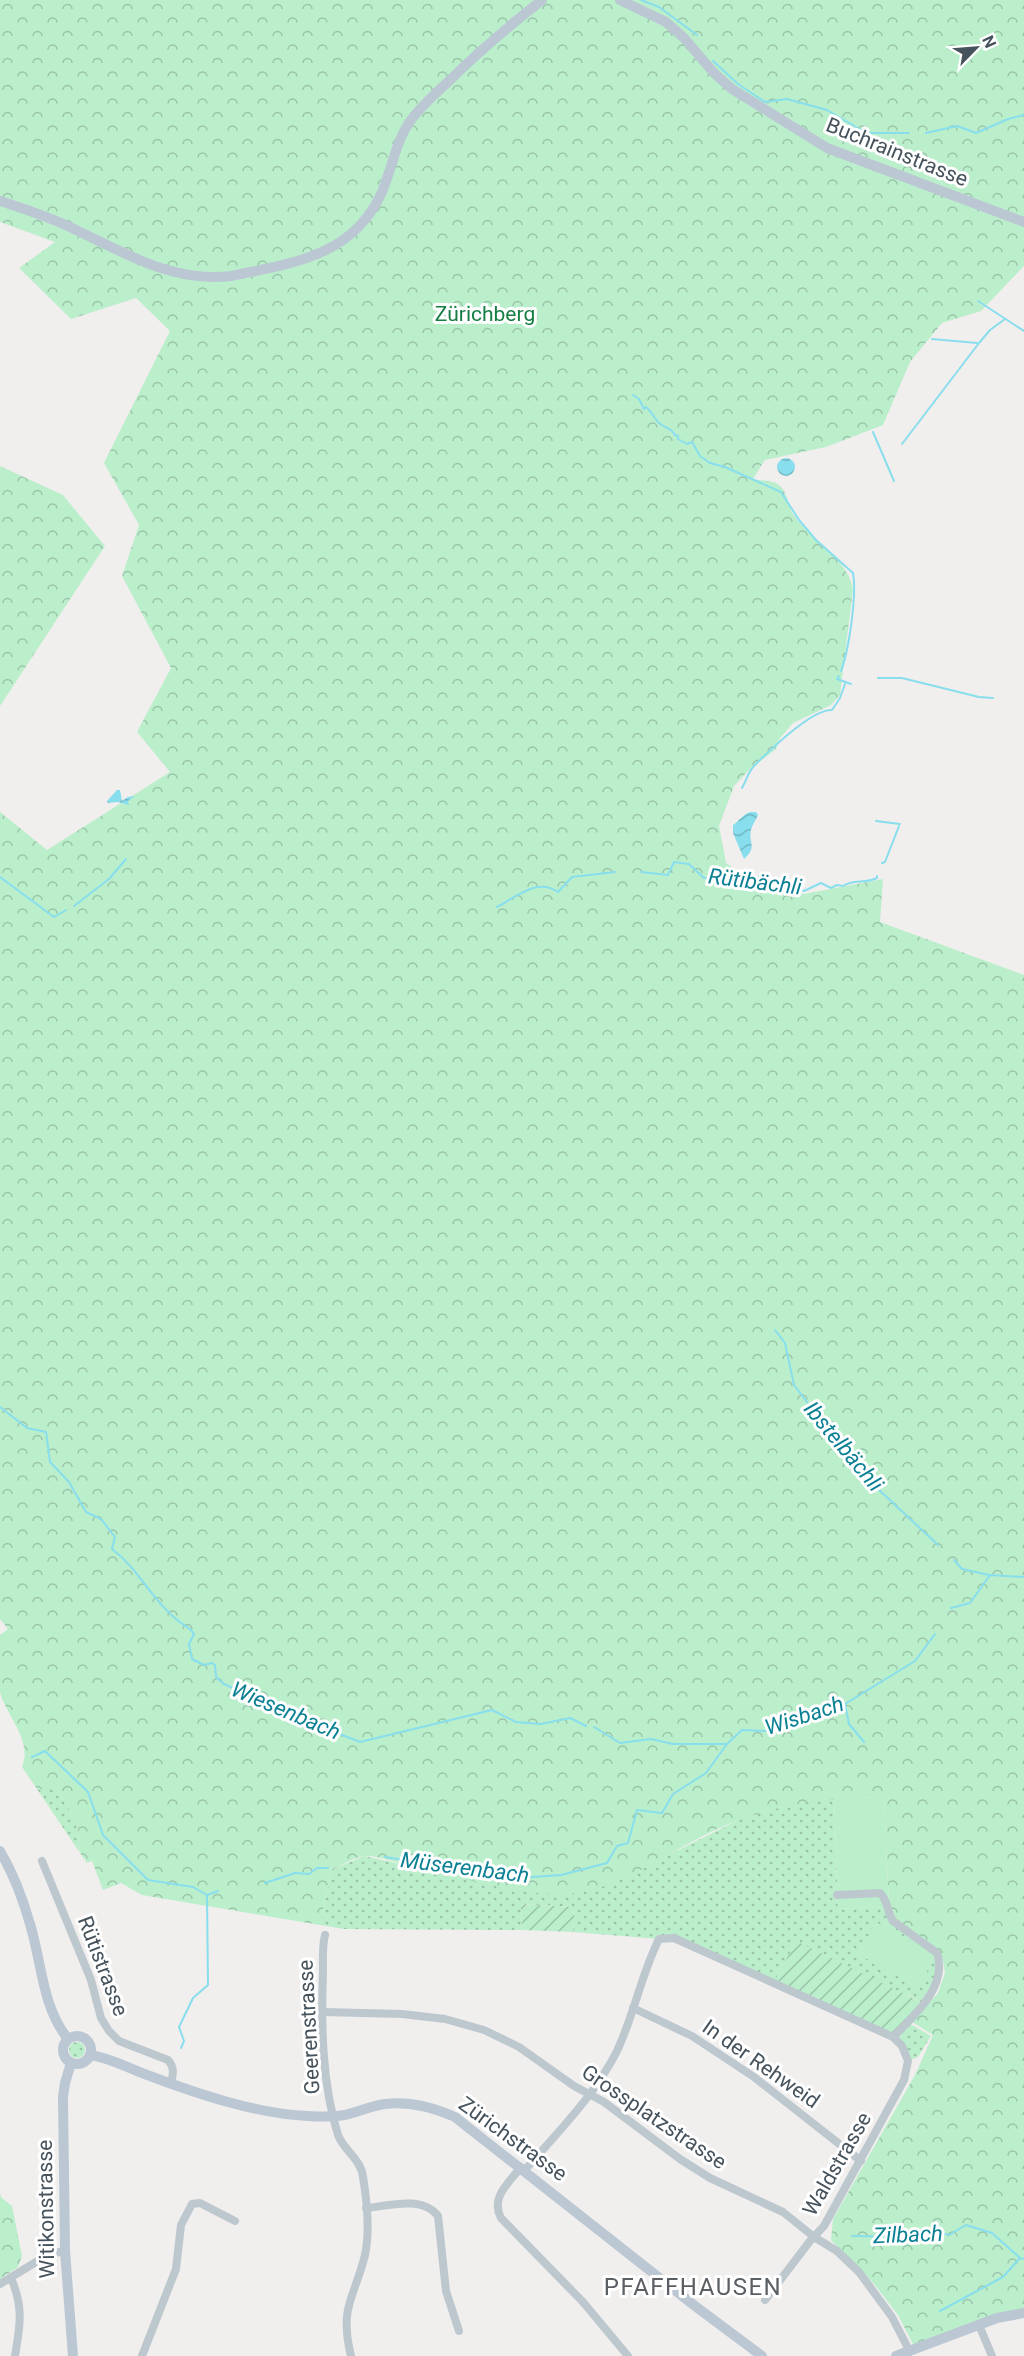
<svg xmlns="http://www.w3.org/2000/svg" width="1024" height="2356" font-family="Roboto,sans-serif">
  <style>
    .grass { fill: url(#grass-dots) }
    .forest { fill: url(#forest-crowns) }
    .garden { fill: url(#garden-furrows) }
    .pitch { fill: #bbefcc }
    .water { fill: url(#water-waves) }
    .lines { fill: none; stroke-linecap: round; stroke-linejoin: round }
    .stream { stroke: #88deed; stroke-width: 2 }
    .street { stroke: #bcc7ce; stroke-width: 8 }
    .secondary { stroke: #bbc8d3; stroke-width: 10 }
    .labels { text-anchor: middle; stroke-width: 6; stroke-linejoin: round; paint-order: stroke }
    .street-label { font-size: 21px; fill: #46535c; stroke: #fff }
    .park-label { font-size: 21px; fill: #157f43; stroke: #fff }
    .water-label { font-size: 22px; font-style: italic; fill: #0b8094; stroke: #fff }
    .quarter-label { font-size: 24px; letter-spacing: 1.5px; fill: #5b5f63; stroke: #fff }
  </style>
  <defs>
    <pattern id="grass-dots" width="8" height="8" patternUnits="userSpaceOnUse" patternTransform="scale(1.5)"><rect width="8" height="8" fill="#bbefcc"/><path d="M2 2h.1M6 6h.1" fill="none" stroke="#9ac4a9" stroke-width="1.8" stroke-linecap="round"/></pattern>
    <pattern id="forest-crowns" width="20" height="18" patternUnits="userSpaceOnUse" patternTransform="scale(1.5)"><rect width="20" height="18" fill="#bbefcc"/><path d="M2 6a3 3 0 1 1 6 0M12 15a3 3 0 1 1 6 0" fill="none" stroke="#9ac4a9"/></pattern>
    <pattern id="garden-furrows" width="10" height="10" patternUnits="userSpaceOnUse" patternTransform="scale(1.5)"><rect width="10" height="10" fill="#bbefcc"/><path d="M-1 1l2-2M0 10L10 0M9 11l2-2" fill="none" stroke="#9ac4a9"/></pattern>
    <pattern id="water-waves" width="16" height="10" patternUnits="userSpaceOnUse" patternTransform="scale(1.5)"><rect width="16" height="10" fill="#88deed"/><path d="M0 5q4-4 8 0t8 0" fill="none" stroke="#71b7c3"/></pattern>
  </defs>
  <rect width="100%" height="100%" fill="#f1eeee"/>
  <g class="grass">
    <polygon points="37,1789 58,1789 77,1824 80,1853"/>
    <polygon points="834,1798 838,1909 887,1906 933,1949 940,1972 923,2003 908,1995 774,1982 674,1938 659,1939 573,1932 575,1907 521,1904 522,1930 344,1929 320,1925 331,1870 364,1856 529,1892 567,1894 595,1888 619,1880 742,1818 792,1804"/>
    <polygon points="907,2022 931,2036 918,2057 908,2061 896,2033"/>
    <circle cx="77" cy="2050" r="8"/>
  </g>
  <g class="forest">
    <path d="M 0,0 L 1024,0 L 1024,266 L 981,311 L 942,323 L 910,362 L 883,425 L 826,447 L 765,460 L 753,479 C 761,481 773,480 779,485 C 788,492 788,506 793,514 C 811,541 847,557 853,589 L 840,695 L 831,705 L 793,723 L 780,738 L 776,749 L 751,768 L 734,786 L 719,826 L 726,863 L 753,881 L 804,894 L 883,879 L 880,922 L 1024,975 L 1024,2310 L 914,2346 L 898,2315 L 874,2284 L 831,2240 L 833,2219 L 915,2075 L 933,2035 L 912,2022 L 938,1993 L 945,1973 L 943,1961 L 939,1950 L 897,1921 L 889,1906 L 884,1797 C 822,1798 772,1804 715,1830 C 670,1851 617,1892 566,1894 C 519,1896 456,1876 409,1866 C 398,1863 376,1855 365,1856 C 354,1857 341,1866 331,1870 L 320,1925 L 142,1895 L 121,1883 L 103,1890 L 92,1861 L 87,1863 L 80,1853 L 77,1824 L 58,1789 L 37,1789 L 22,1767 C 33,1740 6,1716 0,1692 C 0,1677 0,1651 0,1635 L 8,1629 L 0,1619 L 0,812 L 47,850 L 170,772 L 137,732 L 171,668 L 122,576 L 139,525 L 104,463 L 170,331 L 136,298 L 71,319 L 19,268 L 55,242 L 0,222 Z"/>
    <polygon points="0,466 63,495 105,546 0,706"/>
    <polygon points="0,2192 1,2197 12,2206 22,2256 18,2267 0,2279"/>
  </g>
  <g class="garden">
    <polygon points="521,1904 575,1907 573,1932 522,1930"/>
    <polygon points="796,1941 923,2003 893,2037 774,1982"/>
  </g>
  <g class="pitch">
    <polygon points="884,1797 889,1906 838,1909 834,1798"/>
    <polygon points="876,1922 936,1955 918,1988 858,1954"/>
  </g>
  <g class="water">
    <circle cx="786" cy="467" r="9"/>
    <polygon points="117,790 120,790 122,801 128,797 135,796 128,801 129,805 118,802 108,803 107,801"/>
    <path d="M 750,812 L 756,812 L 758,815 C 756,820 752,825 751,830 C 748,843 758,847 744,859 L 733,833 L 733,825 C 739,821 742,815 750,812 Z"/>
  </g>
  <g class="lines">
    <g class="stream">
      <polyline points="641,0 659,7 697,35"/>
      <polyline points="713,61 738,84 765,102 787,99 827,110 866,133 909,133"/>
      <polyline points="926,133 957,126 976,133 1008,119 1024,115"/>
      <polyline points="978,301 1024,331"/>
      <polyline points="932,339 977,343"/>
      <path d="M 633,395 L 639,399 L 644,409 L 646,407 C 652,412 654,418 659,423 C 666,429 671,427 675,435 L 678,436 L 678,439 L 687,444 L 692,442 L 700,456 L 710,463 L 725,467 L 781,492 L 799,520 L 816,540 L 853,573 C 857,594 849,650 841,671"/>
      <polyline points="873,432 894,481"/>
      <polyline points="902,444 979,343 990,330 1005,319"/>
      <polyline points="839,676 837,679 851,684"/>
      <polyline points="878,678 902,678 979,697 993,698"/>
      <path d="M 742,788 C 746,781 748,773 753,767 C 768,752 811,709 832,710 L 840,698 L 845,684"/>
      <polyline points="876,821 900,824"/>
      <polyline points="882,863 885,862 899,826"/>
      <path d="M 641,872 L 668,875 L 674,862 L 689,864 L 704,878 L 760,877 L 782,886 L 797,888 L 804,891 L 821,883 L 831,888 L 837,885 L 843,886 C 853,879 865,884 877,878 L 877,876"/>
      <polyline points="0,877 54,917 66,910"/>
      <polyline points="74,906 109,879 126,859"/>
      <path d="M 497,907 C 516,897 538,877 558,892 L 572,877 L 615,872"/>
      <polyline points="775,1330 785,1343 794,1385 861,1473 938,1545"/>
      <path d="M 0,1407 L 27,1428 L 46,1432 L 50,1462 L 69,1482 L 86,1512 L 101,1519 L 115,1537 L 112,1549 C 138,1568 151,1599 176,1619 C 182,1625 189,1626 194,1634 L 189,1644 L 192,1659 L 204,1665 L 212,1663 L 215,1665 L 216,1677 L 224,1684 L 294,1716 L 360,1742 L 492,1710 L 516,1722 L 541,1724 L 570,1718 L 586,1726"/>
      <polyline points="954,1560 962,1569 989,1575"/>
      <polyline points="951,1608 970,1603 990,1575 1024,1577"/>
      <polyline points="845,1704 849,1724 864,1742"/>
      <polyline points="594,1727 620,1743 651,1739 673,1744 727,1744"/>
      <polyline points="32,1757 45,1751 88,1792 103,1835 148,1880 193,1887 207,1895 218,1891"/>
      <polyline points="385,1857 518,1878 561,1875 607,1863 617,1846 628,1843 637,1810 662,1813 673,1794 706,1773 727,1744 742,1730 767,1731 781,1720 845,1704 915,1661 935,1634"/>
      <polyline points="265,1883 295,1873 309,1874 317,1868 328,1868"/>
      <polyline points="181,2048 184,2041 179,2027 193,1998 208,1985 207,1895"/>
      <polyline points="852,2236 912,2237 930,2230 949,2235 966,2225 992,2233 1020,2258 1024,2259"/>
      <polyline points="940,2311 1003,2277 1019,2259"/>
    </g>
    <g class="street">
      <path d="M 42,1861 L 91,1980 L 101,2018 L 109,2031 L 119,2041 L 168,2060 C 175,2068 173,2074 171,2084"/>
      <path d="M 837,1895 L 880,1893 C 888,1900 887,1912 893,1921 L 937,1953 C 948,1986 915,2015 893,2037"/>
      <path d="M 325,1935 C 322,1947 323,1960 323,1972 C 321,2025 322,2084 338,2135 C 344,2151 361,2159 363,2177 C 367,2201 370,2231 365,2255 C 354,2299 339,2307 351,2356"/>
      <polyline points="633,2008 692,2036 754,2077 861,2161"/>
      <polyline points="323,2012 402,2014 445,2019 484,2030 519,2047 574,2086 604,2102 680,2159 710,2178 783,2212 814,2237 837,2251 859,2272 892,2317 910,2352"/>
      <path d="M 521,2167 C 509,2183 490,2197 501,2218 L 583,2302 L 628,2356"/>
      <path d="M 525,2170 C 557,2133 595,2095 617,2051 C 634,2015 641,1975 659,1939 L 674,1938 L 893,2037 L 902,2046 L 908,2061 L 904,2080 L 824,2226 L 810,2241 L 765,2300"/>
      <path d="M 366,2208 C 388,2206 422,2195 438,2216 L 446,2291 L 459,2331"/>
      <path d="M 11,2278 C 24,2308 20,2326 15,2356"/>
      <polyline points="0,2284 49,2254 65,2251"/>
      <polyline points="979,2325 992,2356"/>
      <polyline points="142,2356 176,2269 181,2225 192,2204 200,2203 235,2221"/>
    </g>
    <g class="secondary">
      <polyline points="620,0 666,22 684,38 714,73 732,89 827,148 1024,222"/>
      <path d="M 0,201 C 25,209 50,217 74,229 C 125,253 172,283 231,276 C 292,263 353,257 382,192 C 392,169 396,140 411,120 C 422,105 436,93 449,81 C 478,52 509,26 542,0"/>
      <path d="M 0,1851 C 13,1873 23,1899 30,1924 C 42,1963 42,2007 68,2039"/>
      <circle cx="77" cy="2050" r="14"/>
      <path d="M 90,2055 C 112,2058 129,2069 150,2076 C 198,2094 257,2114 308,2116 C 321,2117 333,2117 345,2115 C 358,2112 371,2106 385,2104 C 410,2101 432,2107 455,2117 L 695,2306 L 762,2356"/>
      <polyline points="71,2063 65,2083 63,2097 65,2251 73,2356"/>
      <polyline points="896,2356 997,2318 1024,2313"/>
    </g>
  </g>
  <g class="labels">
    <g class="street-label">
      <text transform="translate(897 152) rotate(22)" y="7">Buchrainstrasse</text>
      <text transform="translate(103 1966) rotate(69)" y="7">Rütistrasse</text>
      <text transform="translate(309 2027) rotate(-93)" y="7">Geerenstrasse</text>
      <text transform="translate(761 2064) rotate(35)" y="7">In der Rehweid</text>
      <text transform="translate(654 2117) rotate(34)" y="7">Grossplatzstrasse</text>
      <text transform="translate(513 2139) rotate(36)" y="7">Zürichstrasse</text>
      <text transform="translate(837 2164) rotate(-60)" y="7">Waldstrasse</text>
      <text transform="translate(46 2209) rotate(-91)" y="7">Witikonstrasse</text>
    </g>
    <g class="park-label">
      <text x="485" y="321">Zürichberg</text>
    </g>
    <g class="water-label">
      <text transform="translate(755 881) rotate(7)" y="8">Rütibächli</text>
      <text transform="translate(844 1446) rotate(50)" y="8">Ibstelbächli</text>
      <text transform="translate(286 1710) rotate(23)" y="8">Wiesenbach</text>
      <text transform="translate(804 1715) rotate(-18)" y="8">Wisbach</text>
      <text transform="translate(465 1867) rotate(7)" y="8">Müserenbach</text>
      <text transform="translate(908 2234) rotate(-2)" y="8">Zilbach</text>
    </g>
    <g class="quarter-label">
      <text x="693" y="2295">PFAFFHAUSEN</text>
    </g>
  </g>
  <g transform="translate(976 48) rotate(65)" stroke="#ffffff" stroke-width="4.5" paint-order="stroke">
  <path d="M0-4.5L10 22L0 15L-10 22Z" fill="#46535c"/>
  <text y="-9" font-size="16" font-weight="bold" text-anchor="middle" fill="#46535c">N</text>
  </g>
</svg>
